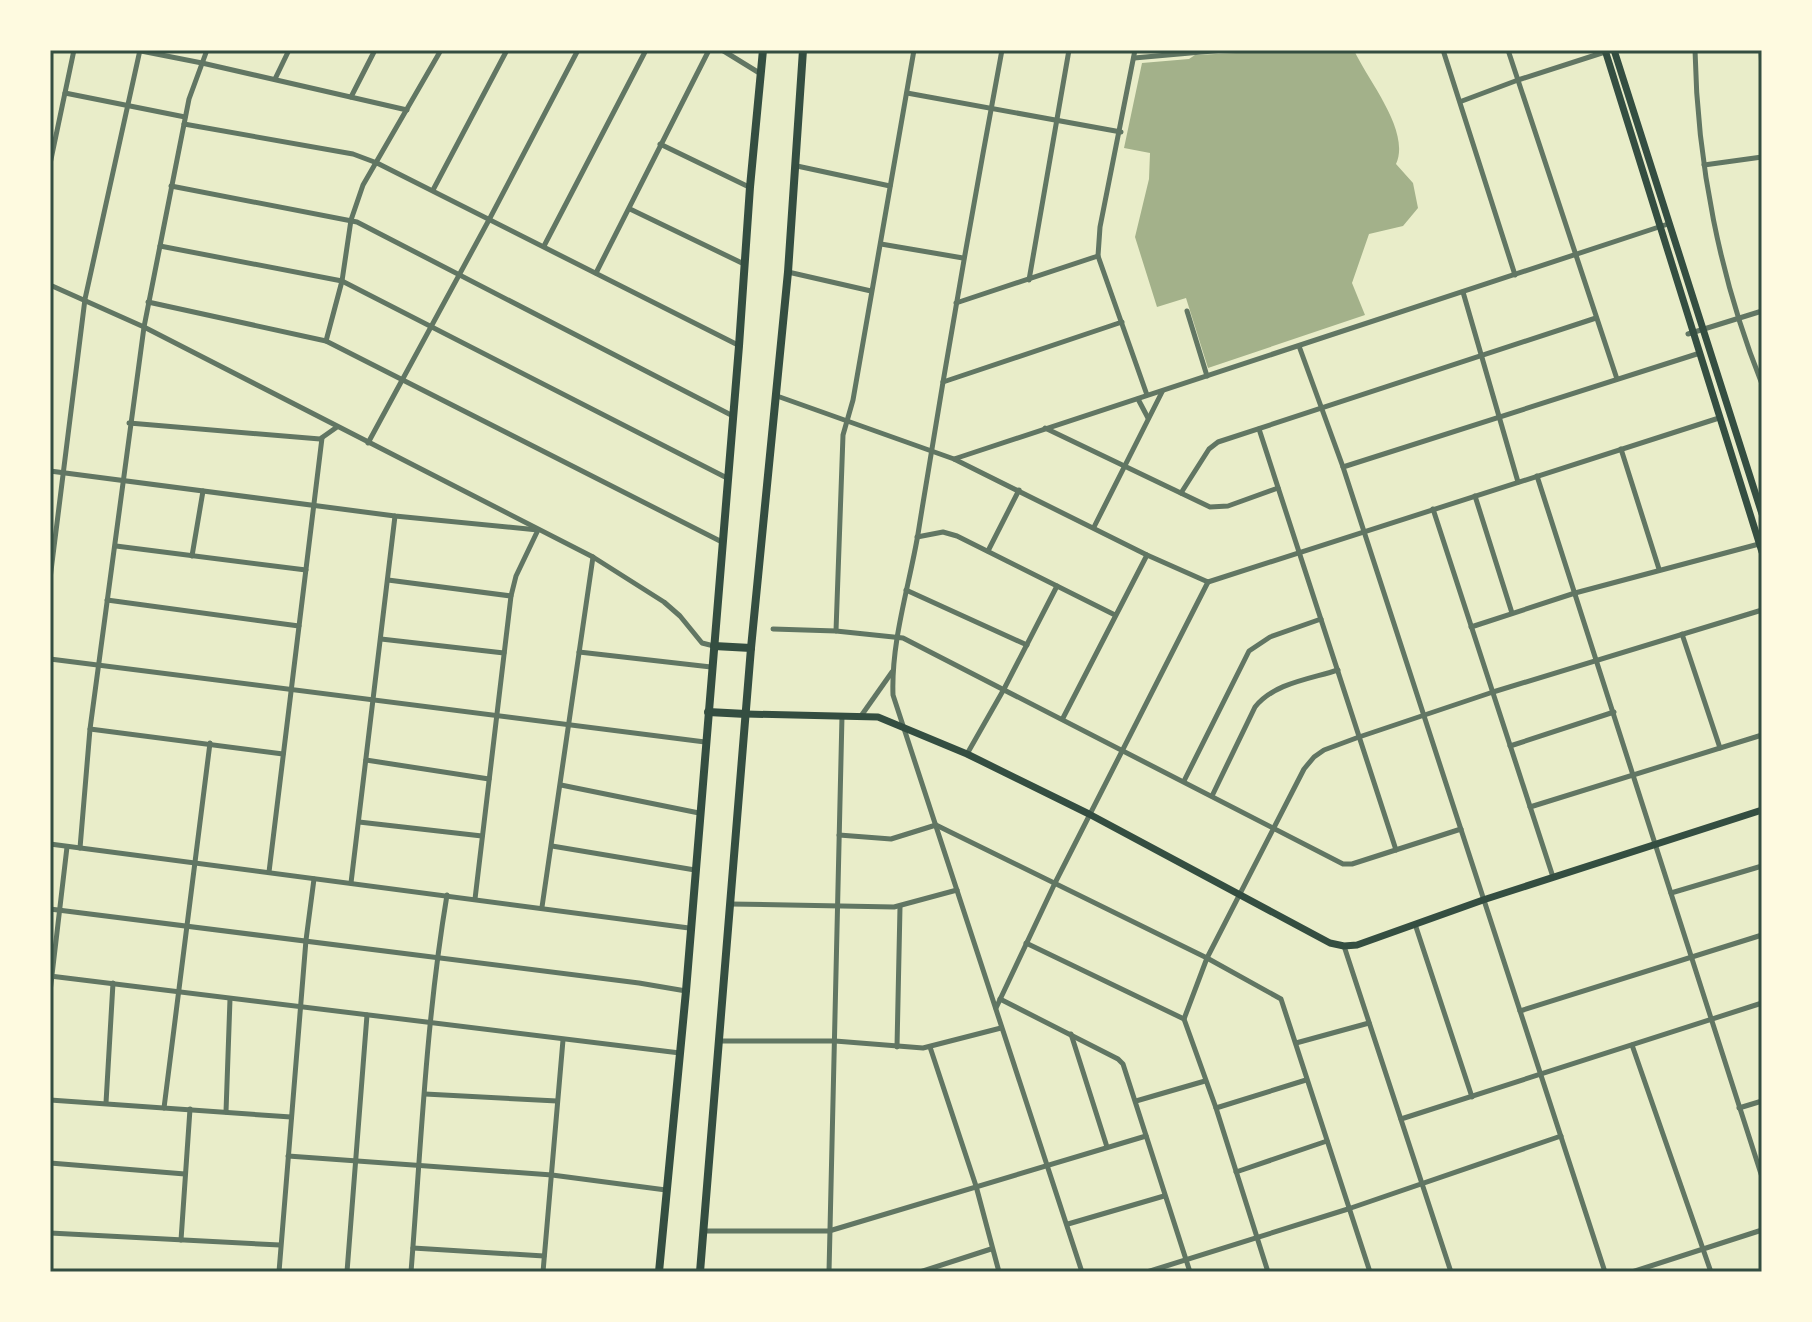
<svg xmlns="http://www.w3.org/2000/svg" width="1812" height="1322" font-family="Quicksand,sans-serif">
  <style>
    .water { fill: #a3b18a }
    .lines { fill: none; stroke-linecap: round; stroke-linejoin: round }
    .minor { stroke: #617663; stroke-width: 5 }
    .secondary { stroke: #344e41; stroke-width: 7 }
    .primary { stroke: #344e41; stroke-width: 8 }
    .neatline { fill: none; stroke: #344e41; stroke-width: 3 }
  </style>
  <rect width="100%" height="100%" fill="#e9edc9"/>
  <path class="water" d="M 1300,50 L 1354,50 C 1368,81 1411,131 1396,164 L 1413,183 L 1418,208 L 1403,226 L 1369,234 L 1352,283 L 1365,315 L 1208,368 L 1186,298 L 1157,307 L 1135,237 L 1149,179 L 1150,153 L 1124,148 L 1142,63 L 1189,59 L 1195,55 Z"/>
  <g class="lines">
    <g class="minor">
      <polyline points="136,50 202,63 407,110"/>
      <polyline points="722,50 761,74"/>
      <path d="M 1002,50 C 972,211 944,372 918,534 C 909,587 891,641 893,695 L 1082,1272"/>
      <polyline points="1135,50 1100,227 1098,256 1147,395"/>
      <polyline points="1443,50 1515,275"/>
      <polyline points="1508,50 1617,379"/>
      <path d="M 1695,50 C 1697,163 1720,279 1762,384"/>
      <polyline points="1761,50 1762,72"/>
      <polyline points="1134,58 1224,50"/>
      <polyline points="275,79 289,50"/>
      <polyline points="65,93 185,117"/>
      <polyline points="907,93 1121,132"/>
      <polyline points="351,97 375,50"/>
      <polyline points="1462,101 1518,80 1605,52"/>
      <polyline points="184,124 353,154 377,163 738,345"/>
      <polyline points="660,144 749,187"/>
      <polyline points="50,164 74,50"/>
      <polyline points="1704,165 1762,157"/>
      <polyline points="797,166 890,186"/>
      <polyline points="171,186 357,222 733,416"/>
      <polyline points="433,190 507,50"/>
      <polyline points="630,209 744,264"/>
      <polyline points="881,244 963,258"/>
      <polyline points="160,246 342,281 727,478"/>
      <polyline points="544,246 646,50"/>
      <polyline points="788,272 871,291"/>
      <polyline points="596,273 709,50"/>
      <polyline points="1029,280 1069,50"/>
      <polyline points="50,285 144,327 593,557 664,602 680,616 702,643 714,646"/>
      <polyline points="1463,292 1518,482"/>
      <polyline points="148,302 326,341 722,542"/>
      <polyline points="956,303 1098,256"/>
      <polyline points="1187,311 1207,376"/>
      <polyline points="1688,334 1762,311"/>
      <polyline points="326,341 342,281 351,220 363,185 441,50"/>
      <polyline points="1299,346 1343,467 1605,1272"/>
      <polyline points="943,382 1122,322"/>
      <polyline points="777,396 954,459 1147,555 1208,582 1719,418"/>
      <polyline points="1138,399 1148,418"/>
      <polyline points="129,423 320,439 337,427"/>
      <polyline points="1045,428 1210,507 1228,506 1278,488"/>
      <polyline points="1259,429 1396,850"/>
      <polyline points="368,443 490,218 578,50"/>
      <polyline points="1621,449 1659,569"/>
      <polyline points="954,459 1668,224"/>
      <polyline points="1343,467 1700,353"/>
      <polyline points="50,471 395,516 538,530 516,576 511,596 475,899"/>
      <polyline points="1537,476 1762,1177"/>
      <polyline points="1181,493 1209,449 1218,442 1596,318"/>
      <polyline points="1475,496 1512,613"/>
      <polyline points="1433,509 1553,877"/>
      <polyline points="1094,527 1162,392"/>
      <polyline points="917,537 943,532 957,536 1115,615"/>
      <polyline points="116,546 306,570"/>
      <polyline points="988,551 1019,490"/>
      <polyline points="192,556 203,491"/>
      <polyline points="50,579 85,299 140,50"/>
      <polyline points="388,580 511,596"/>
      <polyline points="906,590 1027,645"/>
      <polyline points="107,600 299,626"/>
      <polyline points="1471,627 1575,593 1759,544"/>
      <polyline points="773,629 836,631 903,638 1343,864 1352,864 1461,829"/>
      <polyline points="836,631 843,435 853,400 914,50"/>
      <polyline points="1682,634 1720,748"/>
      <polyline points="381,639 504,653"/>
      <polyline points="579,652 711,667"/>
      <polyline points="50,659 705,742"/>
      <polyline points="861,716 892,672"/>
      <polyline points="1063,718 1147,555"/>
      <polyline points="90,729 283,754"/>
      <polyline points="1510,746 1614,712"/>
      <polyline points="967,754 1004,689 1057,586"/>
      <polyline points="366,760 489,779"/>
      <polyline points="1184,781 1249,651 1270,637 1321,619"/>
      <polyline points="561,785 699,813"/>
      <path d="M 1212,796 L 1255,707 C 1274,683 1310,679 1338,670"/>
      <polyline points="1530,807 1762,735"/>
      <polyline points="359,822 482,836"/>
      <polyline points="936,825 1207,958 1281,999 1370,1272"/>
      <polyline points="839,835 891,839 936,825"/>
      <polyline points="50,844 689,928"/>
      <polyline points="552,846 695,870"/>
      <polyline points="80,848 90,729 144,327 189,99 207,50"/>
      <polyline points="269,872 322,438"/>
      <polyline points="351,883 395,516"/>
      <polyline points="1671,893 1762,866"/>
      <polyline points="730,904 894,907 957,890"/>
      <polyline points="542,907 593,557"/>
      <polyline points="50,909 639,983 686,991"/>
      <polyline points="1415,924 1472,1097"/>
      <polyline points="1026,943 1184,1019"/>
      <polyline points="1344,946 1451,1272"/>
      <polyline points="50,976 680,1053"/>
      <polyline points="50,992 67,847"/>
      <polyline points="1000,999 1118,1059 1123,1064 1190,1272"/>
      <polyline points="996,1008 1055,883 1208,582"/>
      <polyline points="1520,1011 1762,935"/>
      <polyline points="1071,1034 1107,1147"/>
      <polyline points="719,1041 835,1041 923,1048 1001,1028"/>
      <polyline points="1296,1043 1369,1023"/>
      <polyline points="1632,1045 1711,1272"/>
      <polyline points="897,1047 900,907"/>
      <polyline points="930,1047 976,1186 999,1272"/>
      <polyline points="425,1094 557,1101"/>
      <polyline points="50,1100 291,1117"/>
      <polyline points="1136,1101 1205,1081"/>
      <polyline points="106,1103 113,983"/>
      <polyline points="164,1108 210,743"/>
      <polyline points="1216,1108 1306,1080"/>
      <polyline points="1739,1108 1762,1101"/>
      <polyline points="226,1112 230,999"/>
      <polyline points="1401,1119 1762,1003"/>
      <polyline points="288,1156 552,1175 666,1190"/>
      <polyline points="50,1163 185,1174"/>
      <polyline points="1236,1172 1327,1141"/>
      <polyline points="1068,1224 1164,1196"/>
      <polyline points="704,1231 829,1231 1146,1136"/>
      <polyline points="50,1233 280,1245"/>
      <polyline points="181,1240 190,1109"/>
      <polyline points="413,1248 544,1256"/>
      <polyline points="279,1272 306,940 314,879"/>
      <polyline points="347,1272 367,1015"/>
      <path d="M 411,1272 C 421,1146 426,1020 447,895"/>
      <polyline points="543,1272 563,1040"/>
      <polyline points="829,1272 842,716"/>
      <polyline points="920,1272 991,1249"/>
      <polyline points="1147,1272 1348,1209 1561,1136"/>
      <polyline points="1268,1272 1216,1108 1184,1019 1207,958 1304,769 1314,757 1324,750 1359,737 1493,692 1762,610"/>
      <polyline points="1632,1272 1762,1230"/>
    </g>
    <g class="secondary">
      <polyline points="1605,50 1762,552"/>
      <polyline points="1614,50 1762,514"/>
      <polyline points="746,714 878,717 967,754 1089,814 1330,943 1344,946 1357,945 1483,900 1762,810"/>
    </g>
    <g class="primary">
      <polyline points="714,646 751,648"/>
      <polyline points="708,712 746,714"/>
      <polyline points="659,1272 686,991 739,346 750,187 763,50"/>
      <polyline points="700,1272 751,648 788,272 803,50"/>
    </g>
  </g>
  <rect width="1812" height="1322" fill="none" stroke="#fefae0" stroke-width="104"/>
  <rect x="52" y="52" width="1708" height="1218" class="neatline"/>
</svg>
